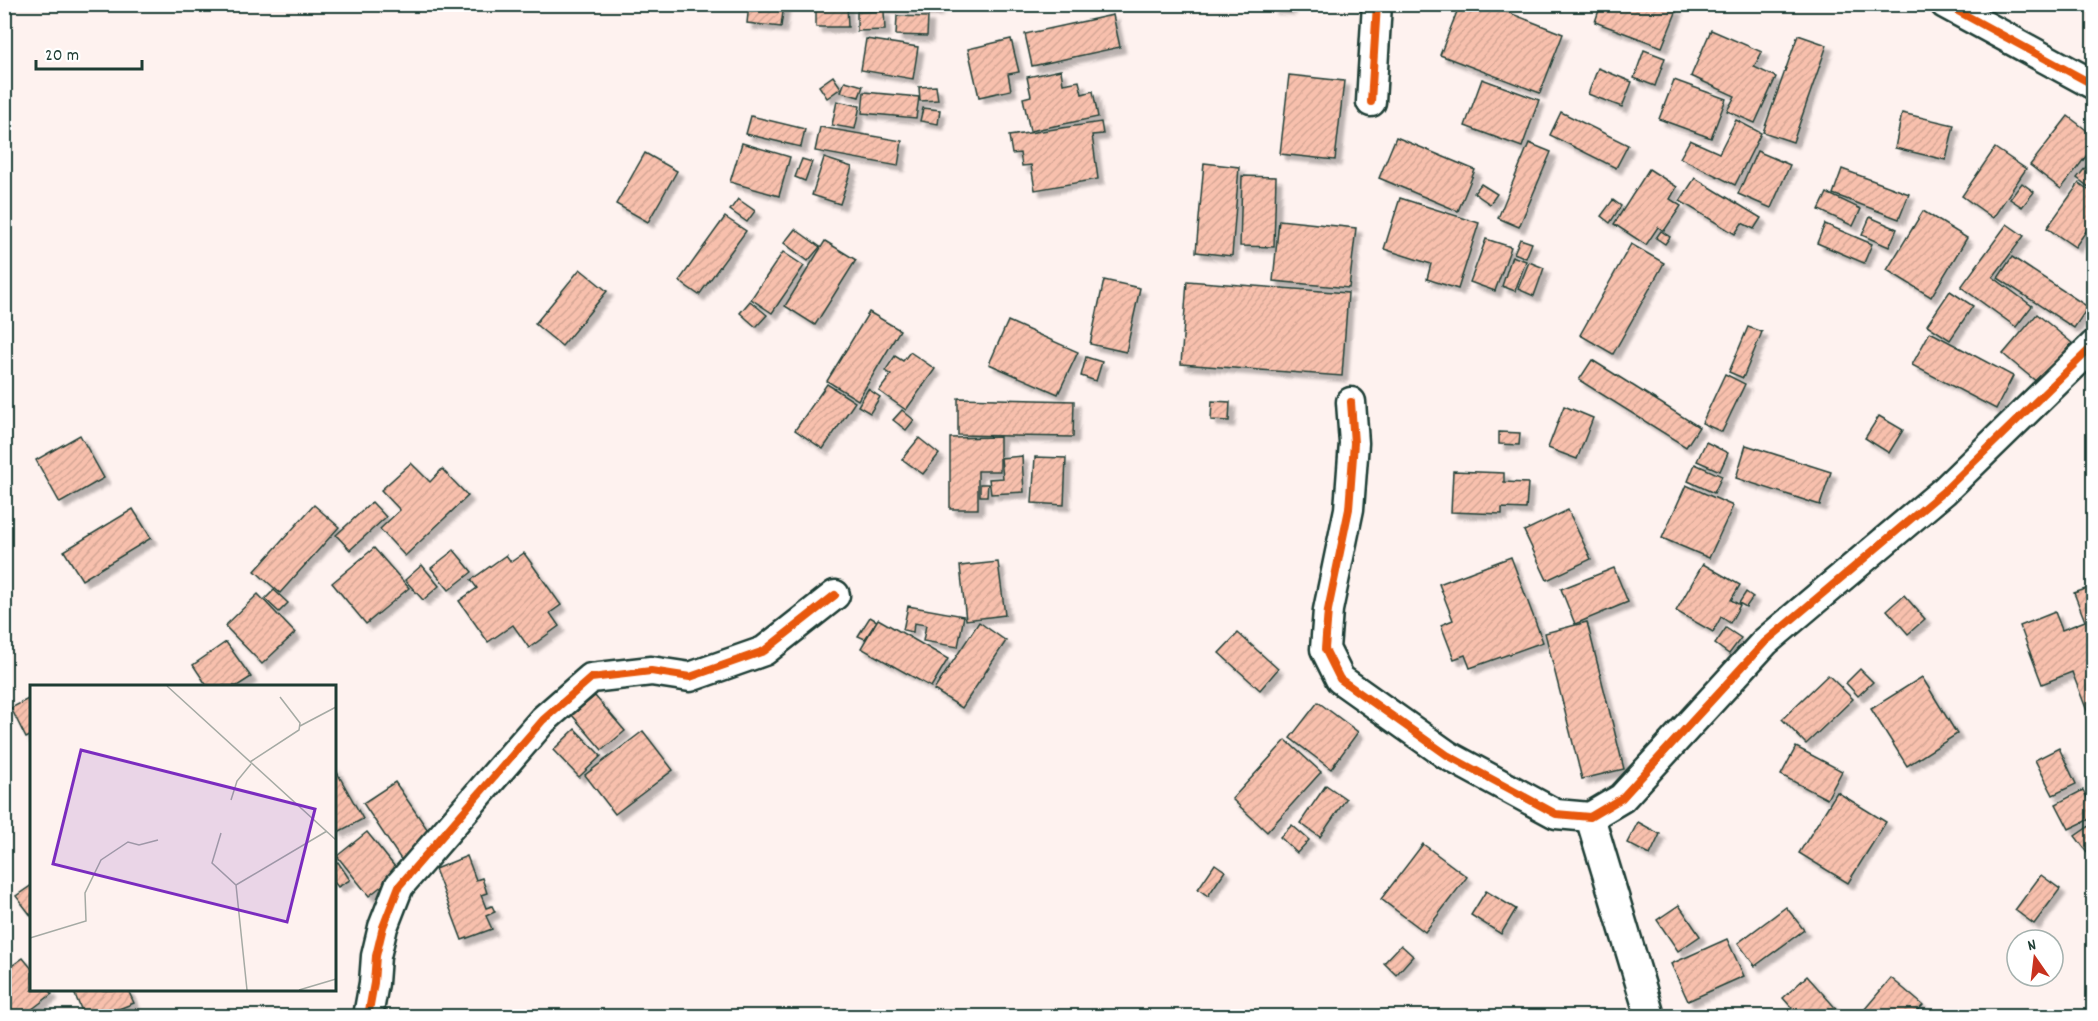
<svg xmlns="http://www.w3.org/2000/svg" width="2098" height="1021" font-family="Dekko,sans-serif">
  <style>
    .building { fill: url(#building-hatch); stroke: #1f3d34; stroke-width: 1.5; filter: url(#shadow) }
    .lines { fill: none; stroke-linecap: round; stroke-linejoin: round }
    .minor-casing { stroke: #1f3d34; stroke-width: 33 }
    .minor { stroke: #fff; stroke-width: 28 }
    .cycleway-casing { stroke: #fff; stroke-width: 11 }
    .cycleway { stroke: #e8590c; stroke-width: 8 }
    .inset-road { fill: none; stroke: #a5aaa4; stroke-width: 1.5 }
    .view { fill: #7b2cbf; fill-opacity: 0.15; stroke: #7b2cbf; stroke-width: 3 }
    .inset-edge { fill: none; stroke: #1f3d34; stroke-width: 3 }
  </style>
  <defs>
    <pattern id="building-hatch" width="6" height="6" patternUnits="userSpaceOnUse" patternTransform="scale(1.5)"><rect width="6" height="6" fill="#f8c0ad"/><path d="M-1 1l2-2M0 6l6-6M5 7l2-2" fill="none" stroke="#d4a695"/></pattern>
    <filter id="shadow"><feDropShadow dx="5.5" dy="5.5" stdDeviation="1.5" flood-color="#0004"/></filter>
  </defs>
  <rect width="100%" height="100%" fill="#fef2ef"/>
  <filter id="ink" filterUnits="userSpaceOnUse"><feTurbulence type="fractalNoise" baseFrequency=".0167" numOctaves="2"/><feDisplacementMap in="SourceGraphic" scale="12" xChannelSelector="R" yChannelSelector="G"/><feConvolveMatrix kernelMatrix="1 2 1 2 8 2 1 2 1" color-interpolation-filters="sRGB"/></filter>
  <g filter="url(#ink)">
    <g class="building">
      <polygon points="749,4 784,4 781,27 747,23"/>
      <polygon points="816,4 847,4 848,27 816,27"/>
      <polygon points="872,4 915,4 915,8 872,7"/>
      <polygon points="918,4 937,4 937,10 918,11"/>
      <polygon points="1272,4 1290,4 1290,9 1272,8"/>
      <polygon points="1460,4 1487,4 1563,34 1540,93 1440,55"/>
      <polygon points="1601,4 1662,4 1677,10 1662,47 1595,22"/>
      <polygon points="884,11 885,30 857,31 857,12"/>
      <polygon points="1113,15 1120,47 1032,66 1025,34"/>
      <polygon points="897,16 928,17 927,36 896,35"/>
      <polygon points="1711,30 1762,52 1754,67 1776,77 1755,123 1727,111 1735,96 1691,76"/>
      <polygon points="1798,35 1827,45 1793,142 1763,132"/>
      <polygon points="866,39 918,47 913,79 861,70"/>
      <polygon points="1011,39 1019,72 1008,74 1011,90 979,97 968,49"/>
      <polygon points="1644,50 1665,58 1655,86 1634,78"/>
      <polygon points="1598,68 1632,82 1622,107 1588,94"/>
      <polygon points="1061,70 1063,84 1079,81 1082,94 1093,91 1098,117 1030,131 1023,98 1031,96 1027,77"/>
      <polygon points="1289,75 1344,81 1335,160 1280,154"/>
      <polygon points="833,76 841,88 827,98 819,86"/>
      <polygon points="1482,79 1539,100 1522,147 1465,126"/>
      <polygon points="1674,80 1726,99 1711,138 1659,119"/>
      <polygon points="845,81 863,86 859,97 841,92"/>
      <polygon points="936,86 938,100 920,101 919,87"/>
      <polygon points="864,92 919,97 916,118 862,113"/>
      <polygon points="837,101 860,106 855,129 832,125"/>
      <polygon points="923,108 940,110 938,124 920,121"/>
      <polygon points="1561,112 1628,145 1616,168 1550,135"/>
      <polygon points="1902,113 1954,125 1946,160 1895,148"/>
      <polygon points="751,116 805,129 801,147 746,134"/>
      <polygon points="2068,116 2094,136 2094,146 2061,189 2030,165"/>
      <polygon points="1736,120 1761,133 1735,185 1680,158 1690,140 1719,153"/>
      <polygon points="1101,122 1103,134 1092,135 1098,179 1035,190 1031,165 1022,166 1020,153 1012,154 1009,136"/>
      <polygon points="820,127 902,141 898,166 815,151"/>
      <polygon points="1396,137 1475,170 1458,211 1379,178"/>
      <polygon points="742,143 790,157 779,196 730,182"/>
      <polygon points="1529,143 1551,152 1519,227 1498,218"/>
      <polygon points="1995,148 2026,169 1993,218 1962,196"/>
      <polygon points="1757,151 1790,165 1771,208 1738,194"/>
      <polygon points="645,153 677,171 648,222 616,204"/>
      <polygon points="2094,157 2094,191 2077,178"/>
      <polygon points="824,158 852,167 840,204 812,195"/>
      <polygon points="802,159 812,162 805,181 795,177"/>
      <polygon points="1204,163 1239,167 1232,256 1196,252"/>
      <polygon points="1649,169 1677,187 1670,199 1681,206 1664,231 1658,227 1646,245 1614,224"/>
      <polygon points="1842,169 1909,194 1899,219 1833,194"/>
      <polygon points="1242,176 1276,177 1274,247 1240,246"/>
      <polygon points="1695,178 1761,218 1754,229 1742,223 1735,234 1680,201"/>
      <polygon points="2022,183 2034,192 2022,207 2010,199"/>
      <polygon points="2079,183 2094,194 2094,220 2075,247 2047,228"/>
      <polygon points="1481,184 1497,194 1490,204 1474,193"/>
      <polygon points="1827,193 1861,209 1853,226 1819,210"/>
      <polygon points="1400,198 1479,223 1458,289 1427,279 1431,264 1384,249"/>
      <polygon points="738,199 755,211 747,222 730,210"/>
      <polygon points="1613,200 1621,206 1610,223 1601,216"/>
      <polygon points="1923,211 1967,238 1931,297 1887,270"/>
      <polygon points="725,217 746,231 699,295 679,281"/>
      <polygon points="1870,217 1897,229 1889,247 1862,235"/>
      <polygon points="1279,220 1356,228 1349,288 1273,281"/>
      <polygon points="1825,224 1872,244 1864,263 1817,243"/>
      <polygon points="2007,224 2024,236 1993,277 2032,306 2016,327 1961,287"/>
      <polygon points="795,229 820,247 808,261 784,243"/>
      <polygon points="1661,231 1670,237 1665,244 1656,238"/>
      <polygon points="1486,239 1511,247 1495,291 1470,282"/>
      <polygon points="1520,239 1532,243 1526,258 1514,253"/>
      <polygon points="825,241 856,260 815,325 785,306"/>
      <polygon points="1631,244 1664,263 1613,354 1580,335"/>
      <polygon points="783,252 804,266 772,313 751,299"/>
      <polygon points="1512,256 1526,261 1515,291 1502,286"/>
      <polygon points="2012,257 2088,307 2074,328 1998,278"/>
      <polygon points="1529,262 1544,268 1534,296 1518,289"/>
      <polygon points="580,269 607,291 562,346 535,324"/>
      <polygon points="1104,280 1140,288 1126,352 1090,344"/>
      <polygon points="1187,281 1348,293 1342,376 1181,364"/>
      <polygon points="1950,291 1973,306 1950,340 1927,325"/>
      <polygon points="750,301 767,315 756,327 740,313"/>
      <polygon points="869,312 900,330 858,400 827,381"/>
      <polygon points="2037,314 2072,343 2038,383 2003,354"/>
      <polygon points="1008,321 1078,352 1058,394 989,364"/>
      <polygon points="1748,327 1762,332 1743,378 1729,372"/>
      <polygon points="1930,332 2013,376 1996,409 1912,365"/>
      <polygon points="910,352 935,369 906,410 879,391 891,375 885,371 895,356 903,361"/>
      <polygon points="1086,357 1102,362 1096,381 1081,376"/>
      <polygon points="1592,360 1699,427 1686,447 1579,380"/>
      <polygon points="1725,374 1745,384 1722,432 1702,423"/>
      <polygon points="827,384 855,402 823,449 795,430"/>
      <polygon points="868,389 880,397 870,413 858,406"/>
      <polygon points="958,398 1074,401 1073,437 958,435"/>
      <polygon points="1212,401 1230,402 1229,421 1211,420"/>
      <polygon points="1564,406 1593,418 1577,459 1548,448"/>
      <polygon points="902,410 914,420 906,430 893,420"/>
      <polygon points="1879,416 1903,430 1889,453 1865,438"/>
      <polygon points="1499,432 1520,433 1519,445 1499,444"/>
      <polygon points="80,435 104,478 60,503 36,460"/>
      <polygon points="1000,437 1000,471 978,471 978,509 950,509 950,438"/>
      <polygon points="919,438 939,454 923,474 902,459"/>
      <polygon points="1706,442 1728,453 1720,471 1697,461"/>
      <polygon points="1746,445 1831,472 1820,505 1736,478"/>
      <polygon points="1022,456 1024,492 991,494 989,479 1003,478 1001,458"/>
      <polygon points="1035,457 1066,458 1064,505 1032,503"/>
      <polygon points="411,463 430,482 442,469 468,496 405,556 380,529 400,510 381,490"/>
      <polygon points="1695,464 1722,476 1714,493 1688,481"/>
      <polygon points="1453,471 1504,473 1504,482 1528,483 1526,509 1502,508 1502,514 1451,512"/>
      <polygon points="980,484 988,484 987,496 980,496"/>
      <polygon points="1686,485 1733,506 1709,558 1662,538"/>
      <polygon points="372,502 386,517 350,550 336,535"/>
      <polygon points="314,505 339,527 280,593 255,571"/>
      <polygon points="133,509 151,538 82,580 64,551"/>
      <polygon points="1568,510 1591,559 1547,580 1524,531"/>
      <polygon points="374,548 409,588 366,624 332,583"/>
      <polygon points="454,550 472,572 449,590 431,568"/>
      <polygon points="524,553 561,605 550,613 559,626 529,648 513,625 488,642 459,601 477,588 471,580 506,555 511,562"/>
      <polygon points="1511,557 1543,642 1470,668 1465,655 1454,659 1441,625 1453,620 1439,584"/>
      <polygon points="998,562 1005,615 966,620 960,566"/>
      <polygon points="1703,564 1740,585 1731,600 1740,605 1730,623 1721,617 1713,632 1676,611"/>
      <polygon points="422,565 439,586 423,600 405,580"/>
      <polygon points="1614,568 1628,602 1575,624 1561,589"/>
      <polygon points="2094,586 2094,729 2072,672 2042,684 2020,626 2055,612 2062,630 2085,621 2074,593"/>
      <polygon points="274,590 288,603 279,612 265,599"/>
      <polygon points="1746,592 1753,597 1746,607 1739,603"/>
      <polygon points="258,594 295,633 262,664 225,626"/>
      <polygon points="1904,595 1925,619 1908,634 1887,610"/>
      <polygon points="908,606 964,616 958,647 923,641 926,625 914,623 913,632 903,630"/>
      <polygon points="870,617 877,621 865,639 858,636"/>
      <polygon points="878,619 948,659 931,687 861,648"/>
      <polygon points="979,622 1006,641 962,708 934,690"/>
      <polygon points="1587,622 1624,769 1582,779 1545,633"/>
      <polygon points="1726,628 1741,638 1729,654 1715,644"/>
      <polygon points="1238,633 1278,669 1260,690 1219,653"/>
      <polygon points="226,642 251,677 237,686 207,686 193,665"/>
      <polygon points="1860,669 1873,682 1858,696 1846,683"/>
      <polygon points="1828,675 1853,699 1806,744 1782,719"/>
      <polygon points="1922,677 1957,734 1907,766 1871,709"/>
      <polygon points="595,696 625,731 602,750 572,715"/>
      <polygon points="32,697 32,735 26,738 11,708"/>
      <polygon points="1318,702 1358,732 1331,769 1290,738"/>
      <polygon points="575,729 601,756 579,777 553,750"/>
      <polygon points="643,731 673,770 615,814 585,775"/>
      <polygon points="1286,740 1321,772 1267,832 1232,799"/>
      <polygon points="1796,747 1842,771 1827,799 1781,775"/>
      <polygon points="2059,748 2076,784 2053,795 2035,760"/>
      <polygon points="334,767 363,819 338,832 334,825"/>
      <polygon points="395,782 434,839 402,861 363,803"/>
      <polygon points="1326,785 1346,799 1320,837 1300,823"/>
      <polygon points="2083,790 2094,810 2094,817 2069,829 2056,804"/>
      <polygon points="1837,792 1886,822 1848,883 1799,853"/>
      <polygon points="1638,822 1660,834 1650,855 1627,843"/>
      <polygon points="2094,823 2094,861 2075,836"/>
      <polygon points="1292,825 1309,840 1297,853 1280,837"/>
      <polygon points="367,832 399,872 369,896 337,856"/>
      <polygon points="1423,844 1467,877 1425,932 1381,899"/>
      <polygon points="467,856 476,880 482,878 487,893 481,895 486,908 492,906 495,912 486,916 492,929 462,940 435,869"/>
      <polygon points="338,862 350,880 338,887 334,882 334,864"/>
      <polygon points="1215,864 1225,871 1208,896 1198,889"/>
      <polygon points="2041,875 2060,889 2034,924 2015,910"/>
      <polygon points="32,885 32,917 16,896"/>
      <polygon points="1486,891 1516,909 1501,934 1471,915"/>
      <polygon points="1679,905 1700,936 1678,951 1657,920"/>
      <polygon points="1786,907 1804,930 1755,966 1738,943"/>
      <polygon points="1727,939 1744,976 1688,1001 1671,964"/>
      <polygon points="1401,945 1413,956 1396,975 1384,963"/>
      <polygon points="23,958 32,969 32,990 48,990 52,994 23,1016 4,1016 4,960 10,967"/>
      <polygon points="1807,976 1840,1013 1835,1016 1799,1016 1783,998"/>
      <polygon points="1891,978 1923,1005 1913,1016 1859,1016"/>
      <polygon points="73,990 128,990 134,1003 101,1016 84,1016"/>
    </g>
    <g class="lines">
      <defs>
        <g id="minor">
          <polyline points="1945,4 2094,85"/>
          <polyline points="1371,102 1377,4"/>
          <polyline points="1351,402 1354,443 1349,509 1328,610 1325,649 1340,679 1447,755 1556,814 1590,817 1622,798 1765,642 1944,491 2094,345"/>
          <polyline points="1590,817 1650,1016"/>
          <polyline points="368,1016 374,983 376,956 383,927 399,886 543,720 591,678 651,671 690,677 764,651 835,595"/>
        </g>
      </defs>
      <use href="#minor" class="minor-casing"/>
      <use href="#minor" class="minor"/>
      <defs>
        <g id="cycleway">
          <polyline points="1945,4 2094,85"/>
          <polyline points="1371,102 1377,4"/>
          <polyline points="1351,402 1354,443 1349,509 1328,610 1325,649 1340,679 1447,755 1556,814 1590,817 1622,798 1765,642 1944,491 2094,345"/>
          <polyline points="368,1016 374,983 376,956 383,927 399,886 543,720 591,678 651,671 690,677 764,651 835,595"/>
        </g>
      </defs>
      <use href="#cycleway" class="cycleway-casing"/>
      <use href="#cycleway" class="cycleway"/>
    </g>
  </g>
  <g transform="translate(30 685)">
    <rect width="306" height="306" fill="#fef2ef"/>
    <path class="inset-road" d="M 137,1 L 306,155M 270,41 L 306,22M 220,77 L 269,45 L 270,38 L 250,12M 201,115 L 207,96 L 221,79M 191,148 L 182,178 L 206,200 L 297,146M 206,200 L 217,305M 0,253 L 56,236 L 55,208 L 71,175 L 98,157 L 109,160 L 128,155M 269,305 L 306,294"/>
    <path class="view" d="M 51,65 L 285,124 L 257,237 L 23,179 Z"/>
    <rect width="306" height="306" class="inset-edge"/>
  </g>
  <rect width="2098" height="1021" fill="none" stroke="#fff" stroke-width="24"/>
  <rect x="12" y="12" width="2074" height="997" fill="none" stroke="#1f3d34" stroke-width="2" filter="url(#ink)"/>
  <g transform="translate(2035 958) rotate(346)"><circle r="28" fill="#ffffff" stroke="#a5b1ae" stroke-width="1.5"/>
  <path d="M0-4.5L10 22L0 15L-10 22Z" fill="#c8321e"/>
  <text y="-9" font-size="16" font-weight="bold" text-anchor="middle" fill="#1f3d34">N</text>
  </g>
  <path d="M36 60v9h106v-9" fill="none" stroke="#1f3d34" stroke-width="3"/>
  <text x="45" y="60" font-size="18" fill="#1f3d34" stroke="#ffffff" stroke-width="4.5" paint-order="stroke">20 m</text>
</svg>
